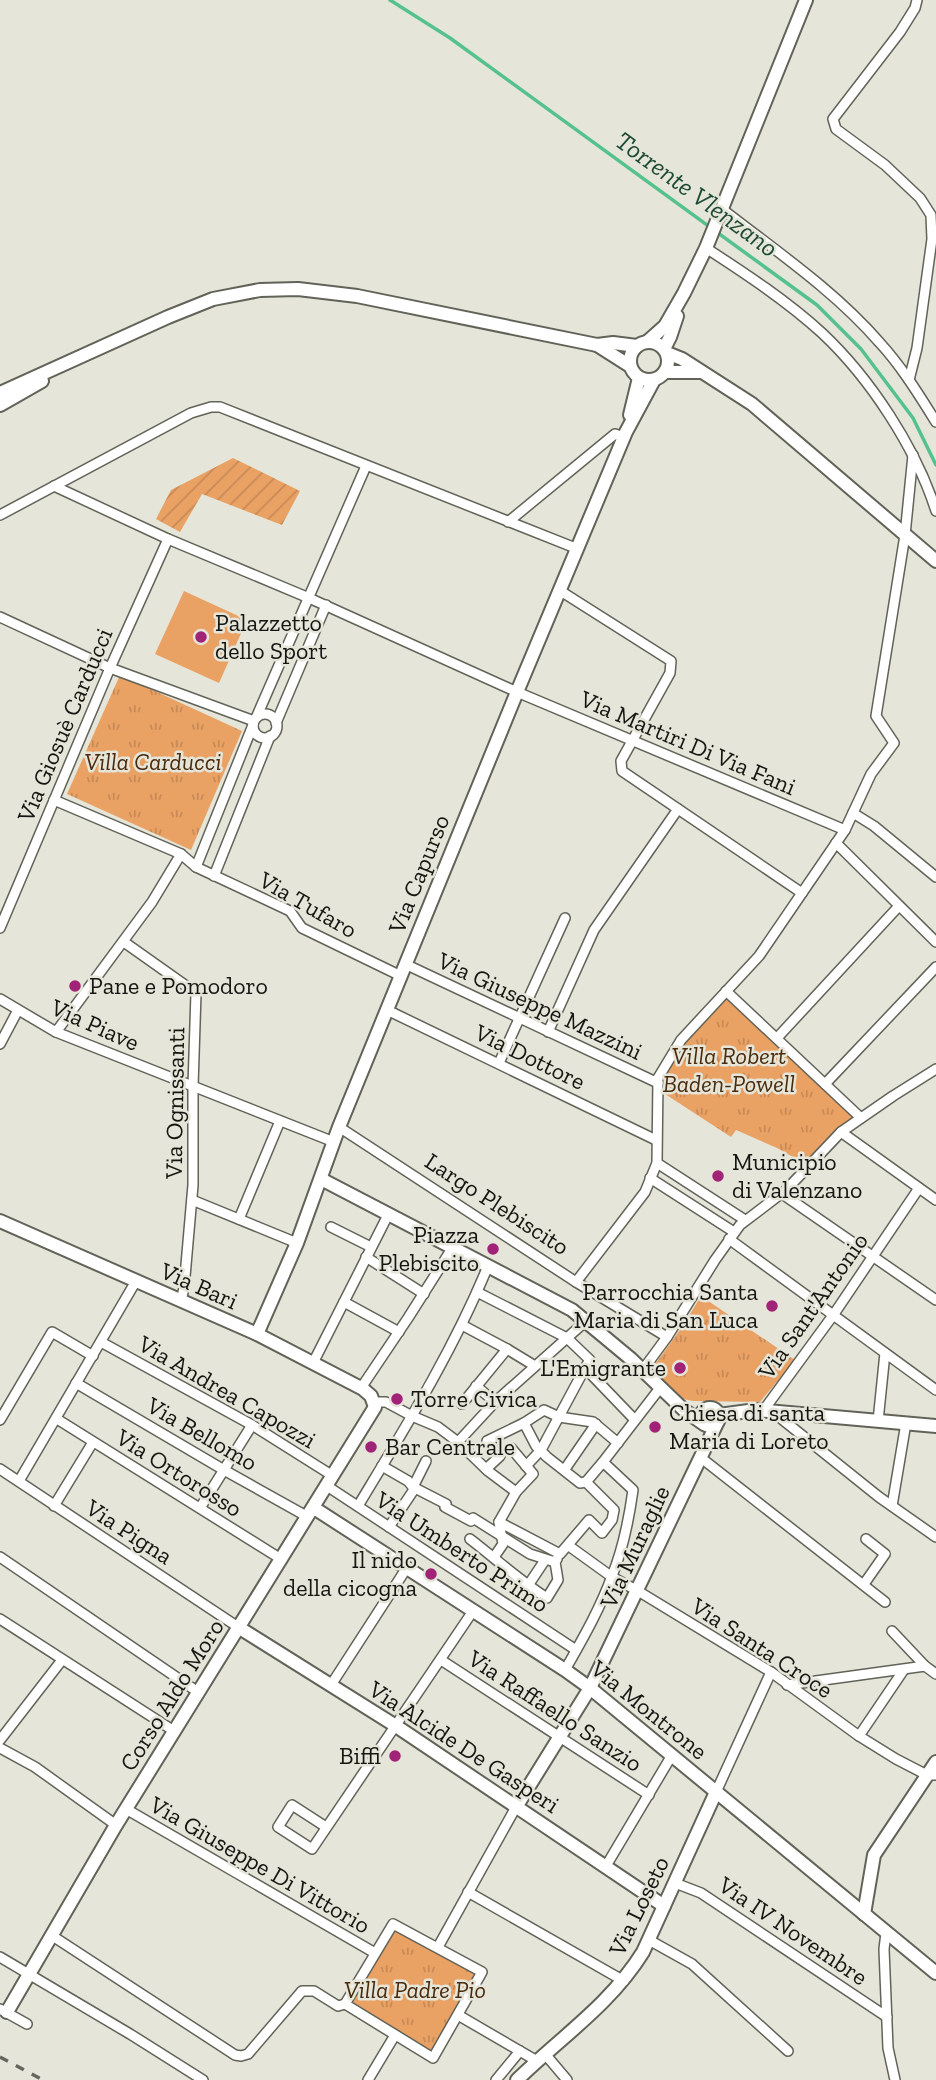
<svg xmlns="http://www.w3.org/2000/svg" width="936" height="2080" font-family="'Zilla Slab',serif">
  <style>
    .grass { fill: url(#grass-tufts) }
    .garden { fill: url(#garden-furrows) }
    .pitch { fill: #eaa164 }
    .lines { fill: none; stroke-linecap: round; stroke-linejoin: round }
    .stream { stroke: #55c28d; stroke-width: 3.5 }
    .street-casing { stroke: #626358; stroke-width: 12 }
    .secondary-casing { stroke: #626358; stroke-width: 16 }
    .street { stroke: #fff; stroke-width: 9 }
    .secondary { stroke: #fff; stroke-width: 12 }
    .rail { stroke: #66665f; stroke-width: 3.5; stroke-dasharray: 9 9; stroke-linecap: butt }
    .poi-dot { fill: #a02377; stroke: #e5e6d9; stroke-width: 2.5 }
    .labels { text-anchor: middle; stroke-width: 5; stroke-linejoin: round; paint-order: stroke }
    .poi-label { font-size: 24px; fill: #151511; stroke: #e5e6d9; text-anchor: start }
    .street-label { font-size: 24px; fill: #151511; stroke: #e5e6d9 }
    .park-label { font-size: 24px; font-style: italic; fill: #4b2b0e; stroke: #e5e6d9 }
    .water-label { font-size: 26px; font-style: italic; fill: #1c4933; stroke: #e5e6d9 }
  </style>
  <defs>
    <pattern id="grass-tufts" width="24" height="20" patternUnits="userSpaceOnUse" patternTransform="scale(1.75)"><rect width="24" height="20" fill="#eaa164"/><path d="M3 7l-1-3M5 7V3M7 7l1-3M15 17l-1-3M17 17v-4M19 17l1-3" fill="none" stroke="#c88a56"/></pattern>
    <pattern id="garden-furrows" width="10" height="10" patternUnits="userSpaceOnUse" patternTransform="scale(1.75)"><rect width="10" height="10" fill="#eaa164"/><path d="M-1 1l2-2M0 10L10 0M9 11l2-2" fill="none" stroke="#c88a56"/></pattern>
  </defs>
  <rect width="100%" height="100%" fill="#e5e6d9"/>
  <g class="grass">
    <polygon points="120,675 242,731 191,850 67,794"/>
    <polygon points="726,991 861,1118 809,1166 777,1148 736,1130 731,1137 662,1092 658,1078 681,1040"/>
    <polygon points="701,1296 795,1360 760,1402 693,1401 674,1397 651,1370 682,1327"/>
    <polygon points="393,1924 482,1972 433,2058 345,2004"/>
  </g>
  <polygon class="garden" points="233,458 300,491 282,525 202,494 180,532 156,519 171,490"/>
  <polygon class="pitch" points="184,591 247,620 219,683 155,654"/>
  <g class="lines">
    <polyline class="stream" points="390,0 450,38 817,305 861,349 913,418 936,465"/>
    <defs>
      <g id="street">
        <path d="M 722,209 C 776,251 835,291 880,343 C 902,367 919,395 936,422"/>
        <path d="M 706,248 C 746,274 787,301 822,333 C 870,378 916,448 936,511"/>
        <polyline points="909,380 917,348 932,239 931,215 920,198 885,165 836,129 833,119 900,32 915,8 917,0"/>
        <polyline points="54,486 168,539 309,598 517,692 845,830"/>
        <polyline points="0,515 191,413 211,407 220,407 578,549"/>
        <polyline points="508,522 615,434 624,437"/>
        <polyline points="559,590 671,661 670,673 621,761 622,771 802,893"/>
        <polyline points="0,617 110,668 254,721"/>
        <circle cx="265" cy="726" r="12"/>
        <polyline points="256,718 366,466"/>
        <polyline points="276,723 326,605"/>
        <polyline points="54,800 181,854 196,867 290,911 302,928 401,976"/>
        <polyline points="853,813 874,826 936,877"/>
        <polyline points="836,843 936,942"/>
        <polyline points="196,867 253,725"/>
        <polyline points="214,876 270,736"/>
        <polyline points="0,928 110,668 168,539"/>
        <polyline points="124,942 196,993 193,1086 193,1185 184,1288 181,1301"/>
        <polyline points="405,964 658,1083"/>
        <polyline points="726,991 861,1118"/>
        <polyline points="0,999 56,1032 334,1142"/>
        <polyline points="387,1010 656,1140"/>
        <polyline points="56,1032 152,902 181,854"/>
        <polyline points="548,1032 594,930 678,809"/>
        <polyline points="777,1038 899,906"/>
        <polyline points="0,1044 18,1010"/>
        <polyline points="499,1063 565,918"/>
        <polyline points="825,1084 936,967"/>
        <polyline points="339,1127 576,1282 667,1337"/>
        <polyline points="841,1132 936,1200"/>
        <polyline points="657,1163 745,1220"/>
        <polyline points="650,1178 734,1232"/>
        <polyline points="781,1193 936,1300"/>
        <polyline points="192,1200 297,1243"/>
        <polyline points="239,1219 280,1121"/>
        <polyline points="331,1227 371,1247"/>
        <polyline points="729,1239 936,1390"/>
        <polyline points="366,1257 424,1294"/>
        <polyline points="576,1282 645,1192 657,1163 658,1078 681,1040 759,956 845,830 871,774 894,743 876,716 905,535 913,455"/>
        <polyline points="477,1292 567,1338 590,1360 585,1368 635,1420"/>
        <polyline points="344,1302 399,1332"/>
        <polyline points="462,1325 507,1349 535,1366"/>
        <polyline points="101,1342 252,1425 333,1476"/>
        <polyline points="313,1363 388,1215"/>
        <polyline points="642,1371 667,1337 715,1260 740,1225 786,1190 841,1132 893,1096 936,1069"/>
        <polyline points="76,1383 224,1470 308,1517"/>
        <polyline points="476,1386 495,1402"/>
        <polyline points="361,1388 408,1318 453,1247"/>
        <polyline points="373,1402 386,1402 412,1416 438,1427 458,1442 488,1471 516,1492"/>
        <polyline points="462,1404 507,1349"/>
        <polyline points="763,1411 834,1314 919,1188"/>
        <polyline points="773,1412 879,1497 936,1537"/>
        <polyline points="57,1419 281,1559"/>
        <polyline points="0,1420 52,1332 93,1356"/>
        <polyline points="878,1421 885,1353"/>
        <polyline points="524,1423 536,1446 547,1457 580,1483 586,1482"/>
        <polyline points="458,1442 495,1402 586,1321"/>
        <polyline points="700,1457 885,1602"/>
        <polyline points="382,1466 408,1481 413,1487 446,1504 445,1507 471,1521 473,1518 530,1554 555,1562"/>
        <polyline points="526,1466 541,1450 585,1368"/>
        <polyline points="0,1469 238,1627"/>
        <polyline points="486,1469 500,1456 487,1441 524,1423 544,1410 559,1417 593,1422 618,1443"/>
        <polyline points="565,1469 596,1424"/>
        <polyline points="19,1481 136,1281"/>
        <polyline points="586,1482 603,1462 660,1388"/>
        <polyline points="327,1486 576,1650"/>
        <polyline points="413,1487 426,1461"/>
        <polyline points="54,1506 93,1442"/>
        <path d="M 358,1506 C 405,1428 453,1351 488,1266"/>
        <polyline points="892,1506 906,1423"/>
        <polyline points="200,1508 252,1425"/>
        <polyline points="499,1522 560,1554 589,1520 602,1533 612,1520 614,1510 586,1482"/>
        <polyline points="389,1527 415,1488"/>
        <path d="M 470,1539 C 496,1559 520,1581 547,1598 L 558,1580 L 555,1562 L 557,1559"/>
        <polyline points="569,1546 612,1577 638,1591 771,1672 859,1736 896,1759 927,1775 936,1775"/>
        <polyline points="0,1557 198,1692"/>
        <polyline points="494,1557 503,1544 499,1522 516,1492 533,1474 511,1448"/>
        <polyline points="529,1584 545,1560"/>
        <polyline points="864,1584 885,1554 866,1539"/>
        <polyline points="0,1619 174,1731"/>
        <polyline points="892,1631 925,1666"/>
        <polyline points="441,1660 649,1795"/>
        <path d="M 565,1670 C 582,1640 600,1609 612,1576 C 623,1549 629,1519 633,1490 L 603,1462"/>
        <polyline points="331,1685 406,1569"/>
        <polyline points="787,1685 925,1666 936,1674"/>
        <polyline points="859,1736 903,1671"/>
        <polyline points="0,1740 62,1660"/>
        <polyline points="0,1748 35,1767 116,1825"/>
        <polyline points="716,1792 771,1672"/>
        <polyline points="126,1809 375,1953"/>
        <polyline points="326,1827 292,1805 278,1827 312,1849 473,1611"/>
        <polyline points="606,1866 672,1755"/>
        <polyline points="675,1883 701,1893 887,2017"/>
        <polyline points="468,1892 624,1981"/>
        <polygon points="393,1924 482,1972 433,2058 345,2004"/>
        <polyline points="886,1933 884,1949 888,2048 895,2080"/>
        <polyline points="51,1935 235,2055 241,2056 248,2054 302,1991 314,1991 338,2006 345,2004"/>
        <polyline points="649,1940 692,1964 788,2051"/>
        <polyline points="438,1947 516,1807"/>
        <polyline points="0,1957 130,2034 203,2080"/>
        <polyline points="0,2009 27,2024"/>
        <polyline points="458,2015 537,2061"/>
        <polyline points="545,2054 567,2080"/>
        <polyline points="368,2080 395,2035"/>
        <polyline points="496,2080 520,2051"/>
      </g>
      <g id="secondary">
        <circle cx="649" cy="361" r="19"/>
        <polyline points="647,342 665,326 684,293 706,248 806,0"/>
        <polyline points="597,345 630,366"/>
        <polyline points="664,349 670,337 677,316"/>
        <polyline points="667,353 682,359 752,404 936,561"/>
        <polyline points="665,372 701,372"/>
        <polyline points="0,393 168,317 213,299 260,290 298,289 357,296 597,345 613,343 637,346"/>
        <polyline points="0,405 42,381"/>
        <polyline points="630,415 639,378"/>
        <polyline points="321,1179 572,1310 631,1359 684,1410 704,1424"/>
        <polyline points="0,1221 257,1334 363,1389 371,1396 375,1407 116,1825 7,2012"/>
        <polyline points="257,1334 297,1243 339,1127 517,692 626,432 654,380"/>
        <circle cx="710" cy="1417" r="9"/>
        <polyline points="719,1415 756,1410 936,1426"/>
        <polyline points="314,1508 565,1670 590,1688 936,1973"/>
        <polyline points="238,1627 396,1726 664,1906"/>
        <polyline points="516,1807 590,1688 717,1423"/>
        <polyline points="864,1914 874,1855 936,1762"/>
        <path d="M 517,2080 C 561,2037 610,2005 643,1952 L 716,1792"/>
      </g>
    </defs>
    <use href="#street" class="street-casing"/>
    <use href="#secondary" class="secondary-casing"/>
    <use href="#street" class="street"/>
    <use href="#secondary" class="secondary"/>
    <polyline class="rail" points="0,2057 43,2080"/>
  </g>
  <g class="poi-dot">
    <circle cx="201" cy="637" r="7"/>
    <circle cx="75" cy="986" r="7"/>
    <circle cx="718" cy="1176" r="7"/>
    <circle cx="493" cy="1249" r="7"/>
    <circle cx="772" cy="1306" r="7"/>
    <circle cx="680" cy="1368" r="7"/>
    <circle cx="397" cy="1399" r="7"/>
    <circle cx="655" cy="1427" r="7"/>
    <circle cx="371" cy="1447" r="7"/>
    <circle cx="431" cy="1574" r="7"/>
    <circle cx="395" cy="1756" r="7"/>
  </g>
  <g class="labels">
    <g class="poi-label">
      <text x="215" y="631">Palazzetto<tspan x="215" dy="28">dello Sport</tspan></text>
      <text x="89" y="994">Pane e Pomodoro</text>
      <text x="732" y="1170">Municipio<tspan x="732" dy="28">di Valenzano</tspan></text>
      <text x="479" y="1243" text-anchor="end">Piazza<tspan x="479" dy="28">Plebiscito</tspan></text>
      <text x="758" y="1300" text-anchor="end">Parrocchia Santa<tspan x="758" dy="28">Maria di San Luca</tspan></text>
      <text x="666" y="1376" text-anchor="end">L'Emigrante</text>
      <text x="411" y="1407">Torre Civica</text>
      <text x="669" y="1421">Chiesa di santa<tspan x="669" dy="28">Maria di Loreto</tspan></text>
      <text x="385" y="1455">Bar Centrale</text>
      <text x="417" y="1568" text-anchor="end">Il nido<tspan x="417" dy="28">della cicogna</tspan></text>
      <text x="381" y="1764" text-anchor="end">Biffi</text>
    </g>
    <g class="street-label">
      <text transform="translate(65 725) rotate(-67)" y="8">Via Giosuè Carducci</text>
      <text transform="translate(688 743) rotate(23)" y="8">Via Martiri Di Via Fani</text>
      <text transform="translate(419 874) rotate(-68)" y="8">Via Capurso</text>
      <text transform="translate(308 905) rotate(30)" y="8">Via Tufaro</text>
      <text transform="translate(540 1006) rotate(25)" y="8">Via Giuseppe Mazzini</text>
      <text transform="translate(95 1025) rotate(24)" y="8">Via Piave</text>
      <text transform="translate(530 1057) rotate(26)" y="8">Via Dottore</text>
      <text transform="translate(175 1103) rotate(-89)" y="8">Via Ognissanti</text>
      <text transform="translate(497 1204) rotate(33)" y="8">Largo Plebiscito</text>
      <text transform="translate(199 1286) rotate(24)" y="8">Via Bari</text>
      <text transform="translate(813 1306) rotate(-55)" y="8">Via Sant'Antonio</text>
      <text transform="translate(227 1392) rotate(30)" y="8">Via Andrea Capozzi</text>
      <text transform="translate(202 1434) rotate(30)" y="8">Via Bellomo</text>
      <text transform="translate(179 1473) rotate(32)" y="8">Via Ortorosso</text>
      <text transform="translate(129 1532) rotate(33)" y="8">Via Pigna</text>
      <text transform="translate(635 1547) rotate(-65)" y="8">Via Muraglie</text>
      <text transform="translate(462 1552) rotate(33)" y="8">Via Umberto Primo</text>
      <text transform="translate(762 1648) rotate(33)" y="8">Via Santa Croce</text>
      <text transform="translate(172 1695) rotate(-58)" y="8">Corso Aldo Moro</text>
      <text transform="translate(649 1710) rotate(39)" y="8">Via Montrone</text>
      <text transform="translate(555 1711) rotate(33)" y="8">Via Raffaello Sanzio</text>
      <text transform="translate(464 1747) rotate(33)" y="8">Via Alcide De Gasperi</text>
      <text transform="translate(260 1865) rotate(30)" y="8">Via Giuseppe Di Vittorio</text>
      <text transform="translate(639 1906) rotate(-64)" y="8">Via Loseto</text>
      <text transform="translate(793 1931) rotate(34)" y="8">Via IV Novembre</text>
    </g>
    <g class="park-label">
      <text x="153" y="770">Villa Carducci</text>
      <text x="729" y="1064">Villa Robert<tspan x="729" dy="28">Baden-Powell</tspan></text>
      <text x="415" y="1998">Villa Padre Pio</text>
    </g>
    <g class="water-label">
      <text transform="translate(697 194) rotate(36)" y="9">Torrente Vlenzano</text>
    </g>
  </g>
</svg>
